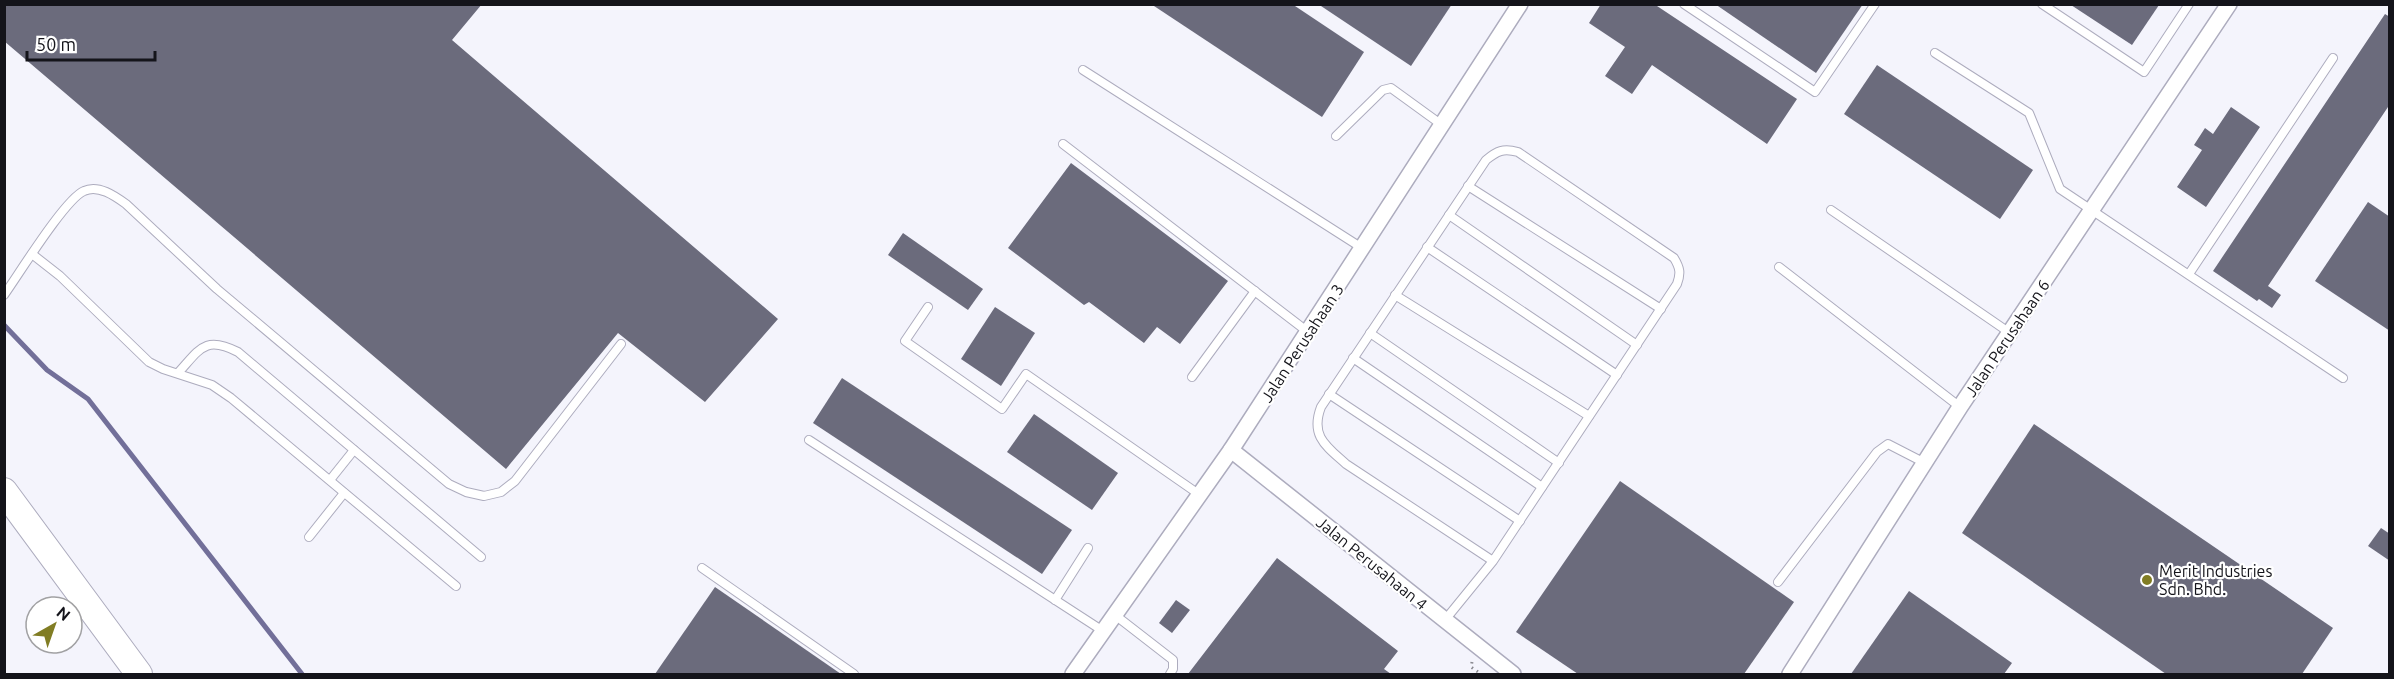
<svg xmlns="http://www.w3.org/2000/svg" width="2394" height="679" font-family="Ubuntu,sans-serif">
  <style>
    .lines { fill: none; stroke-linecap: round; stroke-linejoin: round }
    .stream { stroke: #726f99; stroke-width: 5 }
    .building { fill: #6b6b7c }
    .service-casing { stroke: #adacbe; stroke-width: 10 }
    .minor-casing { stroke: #adacbe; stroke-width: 18 }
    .primary-casing { stroke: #adacbe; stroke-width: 28 }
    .path { stroke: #898990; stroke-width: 3; stroke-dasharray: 1.5 4.5; stroke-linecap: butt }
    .service { stroke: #fff; stroke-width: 8 }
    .minor { stroke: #fff; stroke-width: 15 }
    .primary { stroke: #fff; stroke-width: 26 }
    .poi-dot { fill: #817d24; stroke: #fff; stroke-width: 2 }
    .labels { text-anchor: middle; stroke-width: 4.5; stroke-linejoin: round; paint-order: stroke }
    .street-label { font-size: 16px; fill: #14141a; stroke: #fff }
    .poi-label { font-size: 16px; fill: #14141a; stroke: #fff; text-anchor: start }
  </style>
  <rect width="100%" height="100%" fill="#f4f4fc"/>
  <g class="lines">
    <polyline class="stream" points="4,325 47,370 88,399 302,674"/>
  </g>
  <g class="building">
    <polygon points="4,4 482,4 452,40 778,319 705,402 618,333 506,469 4,41"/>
    <polygon points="1151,4 1292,4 1364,52 1322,117"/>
    <polygon points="1318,4 1452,4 1411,66"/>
    <polygon points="1601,4 1654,4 1797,99 1767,144 1652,65 1632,94 1605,76 1625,47 1589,23"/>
    <polygon points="1715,4 1863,4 1816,73"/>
    <polygon points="2071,5 2159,5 2132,45"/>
    <polygon points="2385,14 2390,17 2390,104 2268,286 2281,295 2272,308 2259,299 2257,301 2213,271"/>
    <polygon points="1877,65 2033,170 2000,219 1844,114"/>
    <polygon points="2231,107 2260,127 2206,207 2177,187 2202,150 2194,145 2205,128 2213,134"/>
    <polygon points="1071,163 1228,281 1180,344 1157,327 1144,343 1089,302 1084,305 1008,248"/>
    <polygon points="2368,202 2390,217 2390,331 2315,281"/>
    <polygon points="903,233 983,289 968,310 888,255"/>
    <polygon points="995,307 1035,333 1001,386 961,359"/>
    <polygon points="842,378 1072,530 1042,574 813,423"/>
    <polygon points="1034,414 1118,473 1092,510 1007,452"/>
    <polygon points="2034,424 2333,628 2302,674 2166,674 1962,533"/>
    <polygon points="1620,481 1794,602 1744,674 1578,674 1516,632"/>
    <polygon points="2381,528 2390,534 2390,561 2368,546"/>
    <polygon points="1277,558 1398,651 1384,669 1391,674 1188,674"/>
    <polygon points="715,587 841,674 655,674"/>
    <polygon points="1909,591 2012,663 2004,674 1851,674"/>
    <polygon points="1176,600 1190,610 1172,633 1159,623"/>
  </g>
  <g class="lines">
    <defs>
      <g id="service">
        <polyline points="1684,4 1815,92 1875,4"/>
        <polyline points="2042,4 2144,72 2189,4"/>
        <polyline points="1935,53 2029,113 2060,189 2343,378"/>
        <polyline points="1083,70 1362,248"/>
        <polyline points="1336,136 1383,90 1391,88 1442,125"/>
        <polyline points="1063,144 1308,332"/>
        <polyline points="1468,186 1661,309"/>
        <polyline points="1831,210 2010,333"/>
        <polyline points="1449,215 1637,345"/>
        <polyline points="1427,247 1617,375"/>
        <polyline points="32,254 60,276 149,362 163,369 212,385 231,398 456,586"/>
        <polyline points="1779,267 1960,407"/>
        <polyline points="2189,274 2333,58"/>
        <path d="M 4,295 C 19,274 65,199 84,191 C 98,184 115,196 126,204 L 217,289 L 449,484 L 466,492 L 484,496 L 501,492 L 515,481 L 621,344"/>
        <polyline points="1395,295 1589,416"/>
        <polyline points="928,307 905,341 1002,409 1026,374 1200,495"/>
        <polyline points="1370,333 1559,463"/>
        <polyline points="1353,358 1542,487"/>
        <path d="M 178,373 C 200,349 205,335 238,352 L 481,557"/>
        <polyline points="1192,377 1255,291"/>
        <polyline points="1329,394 1520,521"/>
        <polyline points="809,440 1103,631"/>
        <polyline points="330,480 354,450"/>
        <polyline points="309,537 344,493"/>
        <polyline points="702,568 854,674"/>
        <polyline points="1778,582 1877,452 1888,444 1925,463"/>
        <polyline points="1055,600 1088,548"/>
        <polyline points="1115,615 1173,660 1173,669 1170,674"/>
        <path d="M 1445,620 L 1493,561 L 1677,284 C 1681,273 1680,268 1674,258 L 1518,152 C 1503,148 1497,151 1486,160 L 1321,407 C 1310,436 1326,446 1346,464 L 1493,561"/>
      </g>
      <g id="minor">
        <polyline points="1231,450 1513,674"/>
        <polyline points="1073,674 1231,450 1520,4"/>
        <polyline points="1790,674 1960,407 2229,4"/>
      </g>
      <polyline id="primary" points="4,491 139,674"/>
    </defs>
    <use href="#service" class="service-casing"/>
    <use href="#minor" class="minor-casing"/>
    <use href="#primary" class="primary-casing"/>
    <polyline class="path" points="1472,662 1471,667 1481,674"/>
    <use href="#service" class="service"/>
    <use href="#minor" class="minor"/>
    <use href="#primary" class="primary"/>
  </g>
  <circle class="poi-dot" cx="2147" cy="580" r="6"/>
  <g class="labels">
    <g class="street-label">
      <text transform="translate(2007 338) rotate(-56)" y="6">Jalan Perusahaan 6</text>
      <text transform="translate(1302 343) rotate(-57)" y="6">Jalan Perusahaan 3</text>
      <text transform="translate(1372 563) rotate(39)" y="6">Jalan Perusahaan 4</text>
    </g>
    <g class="poi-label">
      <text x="2159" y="577">Merit Industries<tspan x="2159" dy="18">Sdn. Bhd.</tspan></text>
    </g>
  </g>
  <rect width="2394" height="679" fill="none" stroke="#14141a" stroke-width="12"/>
  <g transform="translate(54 625) rotate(40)"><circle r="28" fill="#ffffff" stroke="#a1a1a3" stroke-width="1.5"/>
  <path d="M0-4.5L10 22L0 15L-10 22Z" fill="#817d24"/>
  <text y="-9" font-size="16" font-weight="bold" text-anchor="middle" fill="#14141a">N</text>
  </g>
  <path d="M27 51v9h128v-9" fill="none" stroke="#14141a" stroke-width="3"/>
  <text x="36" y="51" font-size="18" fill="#14141a" stroke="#ffffff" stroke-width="4.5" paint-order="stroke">50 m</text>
</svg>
